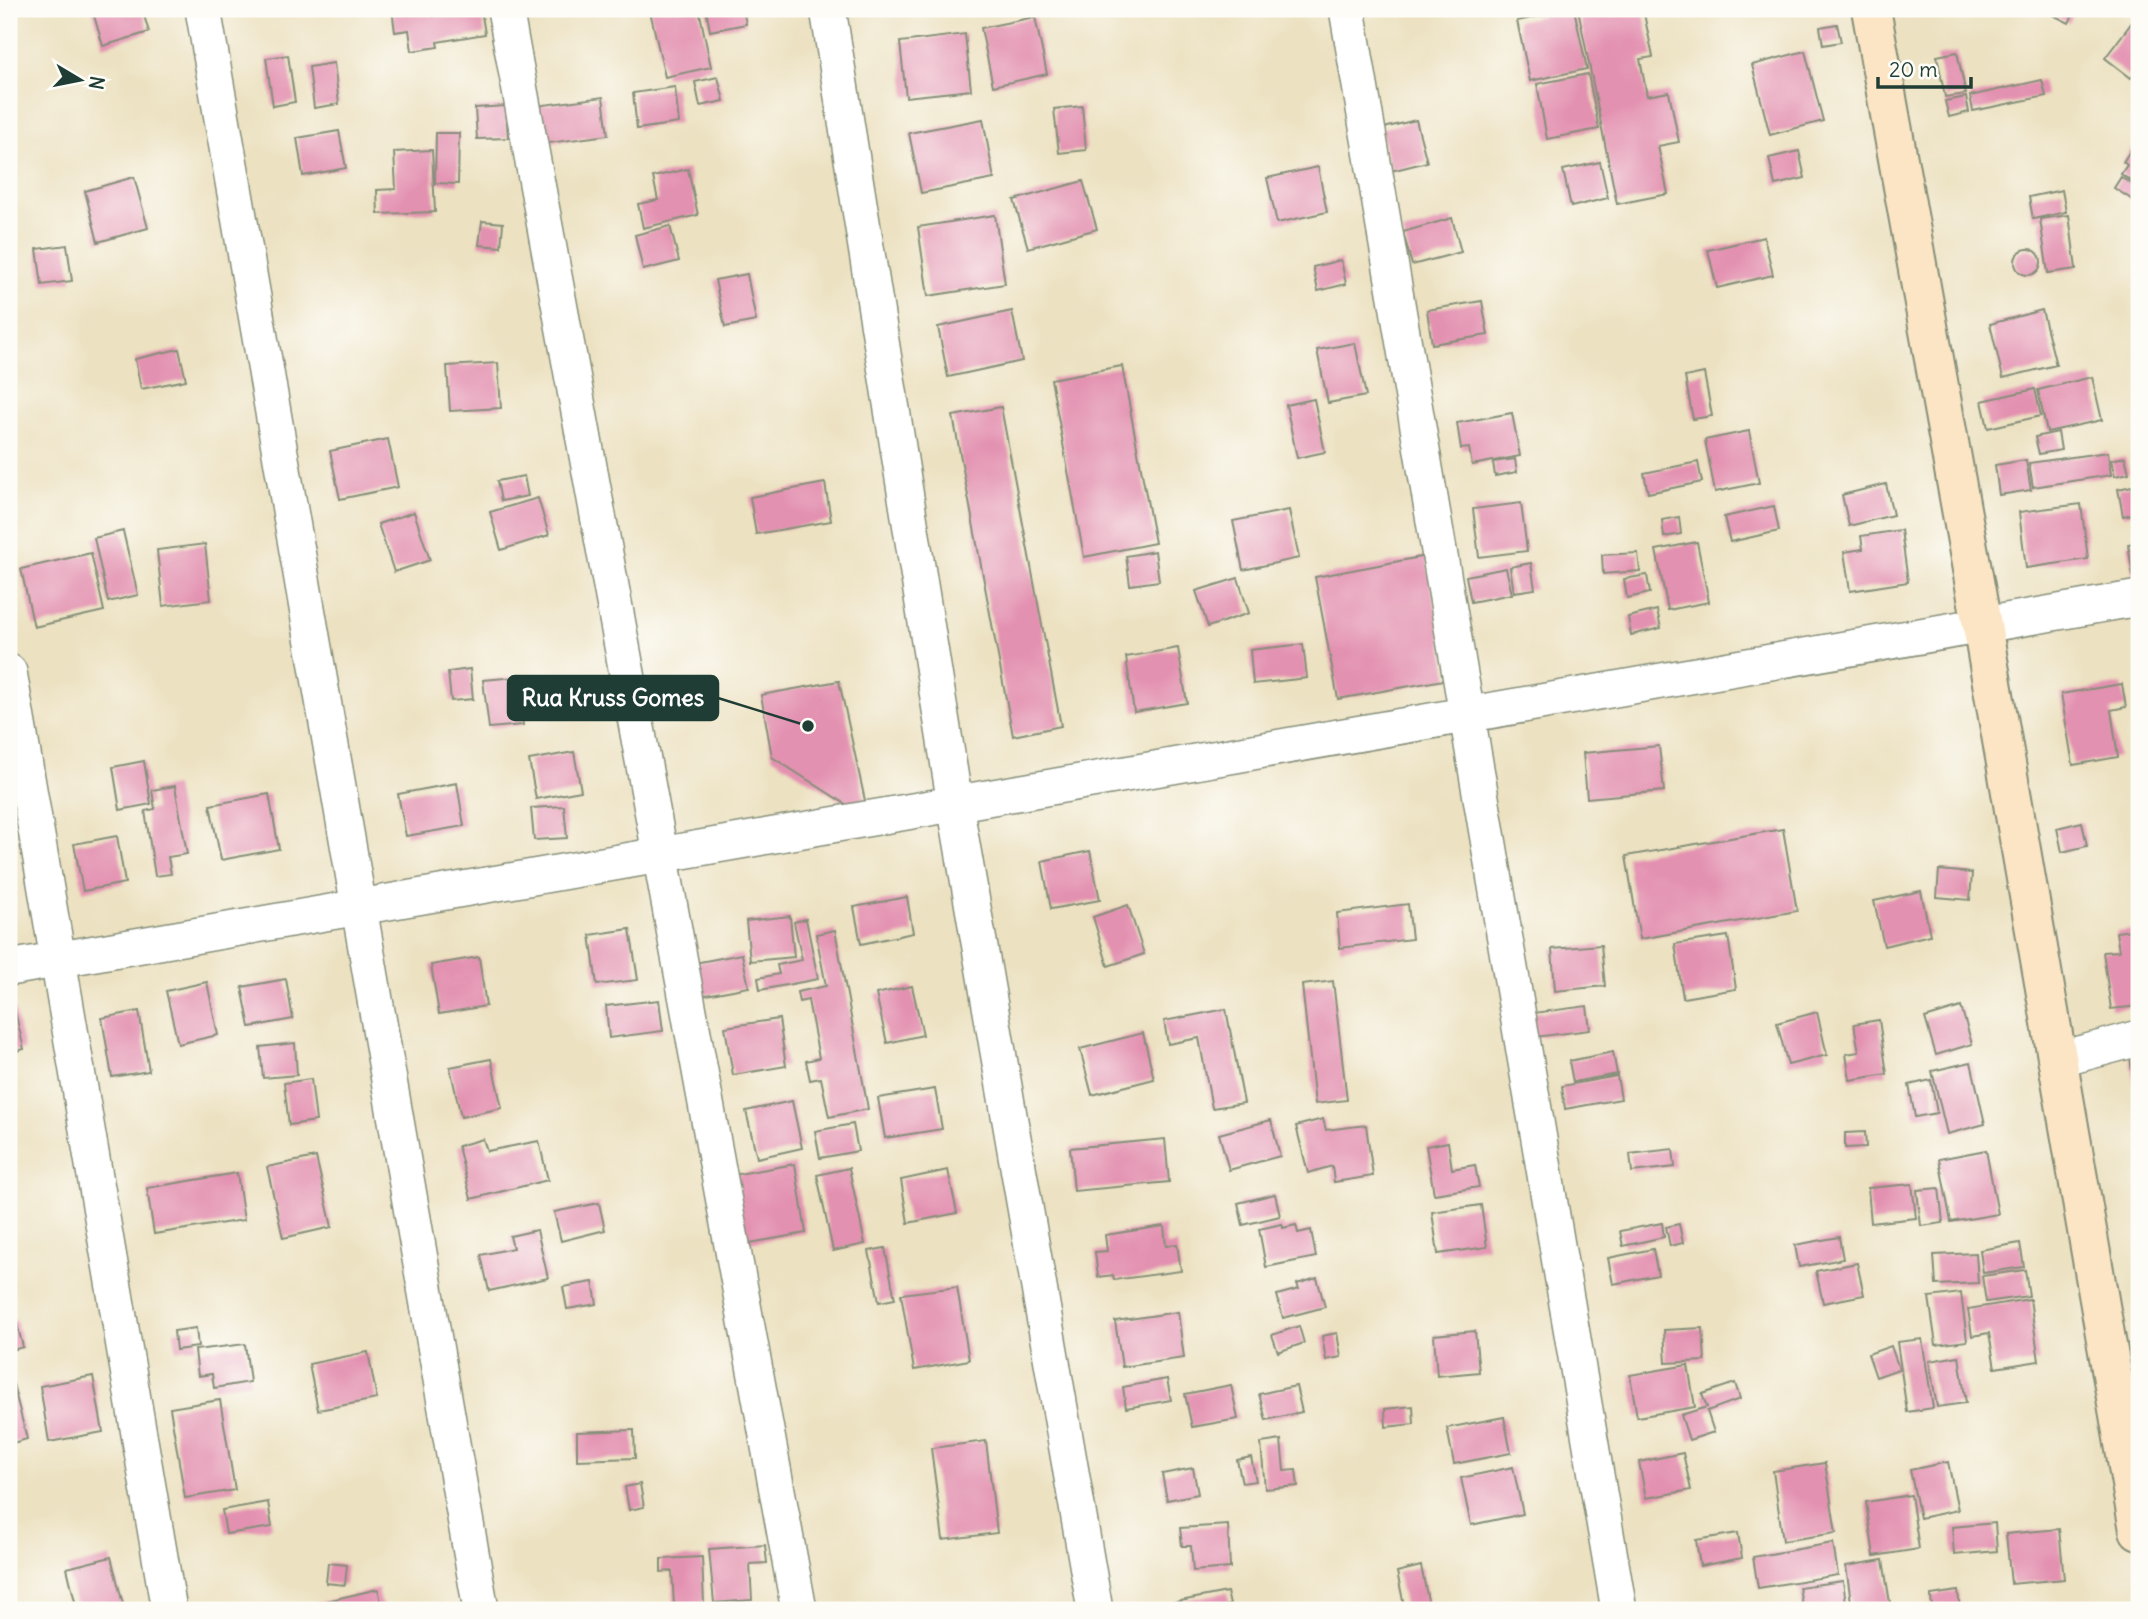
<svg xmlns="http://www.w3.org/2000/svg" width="2148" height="1619" font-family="Delius,sans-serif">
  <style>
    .building { fill: #e391b0 }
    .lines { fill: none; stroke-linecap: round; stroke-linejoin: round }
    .street-casing { stroke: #868f7a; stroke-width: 38 }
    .secondary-casing { stroke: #868f7a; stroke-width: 42 }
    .street { stroke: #fff; stroke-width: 35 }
    .secondary { stroke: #fce5c4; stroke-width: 38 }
    .leader { fill: none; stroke: #1f3d34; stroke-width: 2.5 }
    .callout-dot { fill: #1f3d34; stroke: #fdfcf7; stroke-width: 2.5 }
    .callout { fill: #1f3d34; stroke: #1f3d34; stroke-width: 2.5 }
    .callout-label { font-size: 23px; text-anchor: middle; font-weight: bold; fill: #fff }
  </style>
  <rect width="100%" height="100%" fill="#fdfcf7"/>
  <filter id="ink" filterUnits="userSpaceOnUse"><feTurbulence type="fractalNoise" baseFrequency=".0143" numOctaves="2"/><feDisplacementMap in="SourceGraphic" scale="14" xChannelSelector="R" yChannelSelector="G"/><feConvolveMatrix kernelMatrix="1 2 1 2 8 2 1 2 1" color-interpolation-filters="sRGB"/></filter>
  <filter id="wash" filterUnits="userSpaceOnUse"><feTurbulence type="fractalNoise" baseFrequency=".00686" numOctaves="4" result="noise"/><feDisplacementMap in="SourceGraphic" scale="28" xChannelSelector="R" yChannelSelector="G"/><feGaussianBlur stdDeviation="1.57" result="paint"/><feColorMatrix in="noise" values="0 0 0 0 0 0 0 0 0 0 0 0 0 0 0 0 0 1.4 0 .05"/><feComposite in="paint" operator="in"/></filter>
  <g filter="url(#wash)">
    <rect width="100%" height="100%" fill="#ece1c1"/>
    <g id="blocks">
      <g class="building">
        <polygon points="92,9 142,9 149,32 103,46"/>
        <polygon points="392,9 432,9 433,16 481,9 485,34 437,42 438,47 412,51 409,30 395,32"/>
        <polygon points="659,9 699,9 711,67 665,77 650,11"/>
        <polygon points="706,9 743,9 746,24 710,31"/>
        <polygon points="1574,9 1587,69 1530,81 1517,21"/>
        <polygon points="1578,9 1643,9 1653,57 1640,59 1647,96 1669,92 1679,142 1658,146 1668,194 1617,204"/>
        <polygon points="2041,9 2076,9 2069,23"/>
        <polygon points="2139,13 2139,67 2131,78 2105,58"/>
        <polygon points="1035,17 1047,74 993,86 981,28"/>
        <polygon points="1837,24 1841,42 1823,45 1820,27"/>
        <polygon points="965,34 971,90 906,97 900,42"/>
        <polygon points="1805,51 1823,121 1770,135 1752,65"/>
        <polygon points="1957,52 1966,94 1945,97 1937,56"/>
        <polygon points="288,55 295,102 273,106 266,58"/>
        <polygon points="334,63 339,104 314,108 309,67"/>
        <polygon points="1588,74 1599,129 1547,139 1537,84"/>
        <polygon points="718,77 724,101 700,106 695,82"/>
        <polygon points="2042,80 2046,96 1973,111 1970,96"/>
        <polygon points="675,87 679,123 637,129 633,93"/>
        <polygon points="603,97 608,135 542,144 536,106"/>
        <polygon points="1966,97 1969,112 1949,117 1945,101"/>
        <polygon points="506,106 508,138 477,139 475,108"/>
        <polygon points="1082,106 1086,150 1059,153 1054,109"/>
        <polygon points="983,119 994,179 921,193 909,133"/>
        <polygon points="1416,120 1427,162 1391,171 1380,129"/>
        <polygon points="339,131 346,168 303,176 297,138"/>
        <polygon points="436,133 459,133 458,184 435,183"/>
        <polygon points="2132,148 2139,153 2139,187 2121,174 2127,165 2123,162"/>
        <polygon points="432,150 435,212 378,214 377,190 396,189 394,152"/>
        <polygon points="1799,151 1805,178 1775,185 1769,158"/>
        <polygon points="1600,162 1608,198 1571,207 1563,170"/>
        <polygon points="1318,167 1327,212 1277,223 1267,178"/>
        <polygon points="688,169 698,215 643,228 638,204 658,200 653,177"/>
        <polygon points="134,177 148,228 98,242 85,191"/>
        <polygon points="2121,177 2139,189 2139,204 2114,188"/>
        <polygon points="1083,181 1097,229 1028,248 1014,200"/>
        <polygon points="2062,190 2066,212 2033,219 2029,197"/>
        <polygon points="995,215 1005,284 928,296 918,227"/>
        <polygon points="2069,215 2076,269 2048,273 2040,219"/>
        <polygon points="1452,218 1461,252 1412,265 1403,232"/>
        <polygon points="482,221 503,223 501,247 479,245"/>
        <polygon points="670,226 679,261 643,270 635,235"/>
        <polygon points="1764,237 1773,275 1717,288 1708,250"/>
        <polygon points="67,245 72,281 42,285 37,249"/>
        <circle cx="2028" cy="262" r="13"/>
        <polygon points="1341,260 1346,284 1318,291 1313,267"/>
        <polygon points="747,274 756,321 725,327 715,280"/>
        <polygon points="1482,301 1488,335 1432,344 1427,310"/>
        <polygon points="2042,310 2056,365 2003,378 1990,324"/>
        <polygon points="1012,311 1022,361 948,377 938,327"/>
        <polygon points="1355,343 1366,396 1328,403 1317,350"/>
        <polygon points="179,349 186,380 141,389 135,359"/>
        <polygon points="498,363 501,408 450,411 447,366"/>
        <polygon points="1122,366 1155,543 1084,557 1051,379"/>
        <polygon points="1704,373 1712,416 1693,419 1685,377"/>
        <polygon points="2092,377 2102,420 2047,432 2038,390"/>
        <polygon points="2035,389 2041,416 1988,428 1982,401"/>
        <polygon points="1314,399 1325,452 1297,458 1286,405"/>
        <polygon points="1001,407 1061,726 1013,736 953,416"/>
        <polygon points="1512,413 1520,456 1472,465 1469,448 1461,449 1457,423"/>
        <polygon points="1749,431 1759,483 1715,492 1705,440"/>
        <polygon points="2058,432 2061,450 2039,454 2035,437"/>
        <polygon points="388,439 398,487 340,499 330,451"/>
        <polygon points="2108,452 2111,475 2033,487 2029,463"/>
        <polygon points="2125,457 2129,473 2115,476 2111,460"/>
        <polygon points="1515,459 1517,472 1495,476 1493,462"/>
        <polygon points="2026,460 2031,490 1999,495 1995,465"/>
        <polygon points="1698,462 1702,482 1648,493 1644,473"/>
        <polygon points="524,476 528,496 501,501 497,481"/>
        <polygon points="825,483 831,521 756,534 750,497"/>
        <polygon points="1886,484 1893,515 1849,526 1842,495"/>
        <polygon points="2132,486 2137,513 2123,516 2118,489"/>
        <polygon points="538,498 549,535 501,550 490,512"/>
        <polygon points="1521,503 1527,551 1479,557 1473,509"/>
        <polygon points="2081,504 2088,559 2026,568 2019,512"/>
        <polygon points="1774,506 1779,531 1730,542 1724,517"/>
        <polygon points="1289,510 1299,558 1243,570 1233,521"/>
        <polygon points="414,512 430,560 394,572 378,524"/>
        <polygon points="1679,517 1681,534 1664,537 1662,520"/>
        <polygon points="1901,530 1908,582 1850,591 1844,552 1863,549 1861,536"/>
        <polygon points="123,531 138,595 108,602 94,538"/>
        <polygon points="1697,542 1709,602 1668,610 1656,550"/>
        <polygon points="2139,542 2139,575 2133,576 2128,544"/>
        <polygon points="205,544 211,600 163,606 157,550"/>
        <polygon points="1155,551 1159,581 1130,585 1126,556"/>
        <polygon points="91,553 104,611 34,627 21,569"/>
        <polygon points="1638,553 1640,571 1603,574 1602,555"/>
        <polygon points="1426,556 1449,679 1338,699 1315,577"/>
        <polygon points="1531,563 1535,589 1514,592 1510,567"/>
        <polygon points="1506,568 1512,594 1471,602 1466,576"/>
        <polygon points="1647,575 1650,593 1627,598 1624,579"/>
        <polygon points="1238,578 1249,613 1208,627 1196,591"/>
        <polygon points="1657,610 1661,628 1631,635 1628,617"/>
        <polygon points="1303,644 1307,678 1253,684 1250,650"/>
        <polygon points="1178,648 1187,703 1134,712 1126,657"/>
        <polygon points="470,669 473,699 451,701 448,672"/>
        <polygon points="517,677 523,725 489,728 483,680"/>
        <polygon points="839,681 869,819 772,757 761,695"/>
        <polygon points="2122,684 2126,707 2111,710 2118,757 2073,765 2061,694"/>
        <polygon points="1659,746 1664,791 1587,798 1583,753"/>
        <polygon points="574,752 581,791 536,799 529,760"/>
        <polygon points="144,761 151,804 120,810 113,767"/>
        <polygon points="457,783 464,826 406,836 398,794"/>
        <polygon points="175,786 187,854 168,857 171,874 155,876 145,811 155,809 152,790"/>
        <polygon points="269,794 279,849 221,860 210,805"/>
        <polygon points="564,806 567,838 534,840 531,808"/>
        <polygon points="2082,822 2087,846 2062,852 2057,828"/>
        <polygon points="1783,829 1797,911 1640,939 1626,856"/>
        <polygon points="117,836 125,883 83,891 74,844"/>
        <polygon points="1090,851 1100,900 1051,909 1042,861"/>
        <polygon points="1939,870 1972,873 1970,900 1937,897"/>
        <polygon points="1921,891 1930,935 1884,946 1874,901"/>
        <polygon points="907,897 913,933 861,944 854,907"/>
        <polygon points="1408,904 1412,939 1340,948 1337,913"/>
        <polygon points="1128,905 1144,954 1108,966 1093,917"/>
        <polygon points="790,916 794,957 750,961 746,921"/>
        <polygon points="806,919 818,979 760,990 758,978 779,974 777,965 802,960 794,922"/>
        <polygon points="630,929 638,980 597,985 590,935"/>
        <polygon points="2139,929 2139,1006 2111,1009 2103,952 2119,951 2116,932"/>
        <polygon points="835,930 868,1109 829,1117 821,1078 810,1080 806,1061 819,1058 808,1000 799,1002 797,992 826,986 816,934"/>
        <polygon points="1728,936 1736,989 1683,998 1675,944"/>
        <polygon points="1601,945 1605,986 1555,991 1552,949"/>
        <polygon points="742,954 749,987 695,997 689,964"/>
        <polygon points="479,957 486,1006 439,1014 431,965"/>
        <polygon points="286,979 293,1019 250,1027 242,987"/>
        <polygon points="1333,981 1347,1100 1315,1104 1302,985"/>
        <polygon points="207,982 218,1035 178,1044 166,991"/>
        <polygon points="912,986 923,1035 887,1043 876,994"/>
        <polygon points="659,1000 663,1031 609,1038 606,1006"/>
        <polygon points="1587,1006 1590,1030 1536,1037 1533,1013"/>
        <polygon points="14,1007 24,1049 9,1053 9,1008"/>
        <polygon points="1961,1007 1972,1044 1936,1055 1925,1018"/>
        <polygon points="1226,1009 1244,1103 1212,1108 1199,1038 1168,1044 1164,1021"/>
        <polygon points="139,1011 149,1071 112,1077 102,1018"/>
        <polygon points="1817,1012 1827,1055 1788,1065 1777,1023"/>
        <polygon points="779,1019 786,1066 733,1075 725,1027"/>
        <polygon points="1879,1020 1887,1074 1850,1080 1846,1054 1859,1052 1854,1024"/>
        <polygon points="1143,1033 1154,1079 1092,1095 1080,1049"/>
        <polygon points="295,1043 297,1075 263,1078 260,1047"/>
        <polygon points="1613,1052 1617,1074 1573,1082 1569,1061"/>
        <polygon points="2139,1055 2139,1083 2134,1084 2130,1057"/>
        <polygon points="491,1059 502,1108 461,1117 450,1067"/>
        <polygon points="1971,1062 1985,1124 1947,1134 1932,1071"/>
        <polygon points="1617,1076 1621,1099 1565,1109 1562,1086"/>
        <polygon points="311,1079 316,1121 289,1125 284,1083"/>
        <polygon points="1931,1080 1937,1113 1915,1117 1909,1085"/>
        <polygon points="935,1089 942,1129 885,1138 878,1098"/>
        <polygon points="792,1101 802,1148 757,1158 746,1111"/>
        <polygon points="1323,1119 1326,1130 1366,1125 1373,1176 1334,1182 1332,1166 1308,1173 1296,1126"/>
        <polygon points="1271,1120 1280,1156 1229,1170 1219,1134"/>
        <polygon points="853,1124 858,1151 820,1158 815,1131"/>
        <polygon points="1865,1132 1866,1147 1845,1148 1845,1133"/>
        <polygon points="483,1139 487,1151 539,1141 548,1180 471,1199 458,1146"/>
        <polygon points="1165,1139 1169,1182 1074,1191 1070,1148"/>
        <polygon points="1448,1142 1452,1169 1475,1165 1479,1187 1434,1194 1426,1146"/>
        <polygon points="1673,1149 1675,1167 1632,1172 1630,1154"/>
        <polygon points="1986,1150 1998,1214 1951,1222 1939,1159"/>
        <polygon points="316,1157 332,1227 283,1238 267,1167"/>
        <polygon points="795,1164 806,1233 744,1244 733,1175"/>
        <polygon points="849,1168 865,1244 833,1251 817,1175"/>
        <polygon points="948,1170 957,1213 908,1223 901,1180"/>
        <polygon points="237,1173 244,1220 154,1234 147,1188"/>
        <polygon points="1912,1184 1916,1218 1871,1223 1868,1188"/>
        <polygon points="1939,1188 1943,1223 1921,1226 1917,1190"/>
        <polygon points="1275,1194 1280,1216 1243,1225 1238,1203"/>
        <polygon points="599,1203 605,1230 561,1241 554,1212"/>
        <polygon points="1481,1205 1487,1247 1438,1254 1432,1212"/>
        <polygon points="1662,1223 1664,1237 1623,1246 1620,1231"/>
        <polygon points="1282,1224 1283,1228 1296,1225 1298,1233 1311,1230 1316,1257 1266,1267 1259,1229"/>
        <polygon points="1679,1224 1683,1243 1670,1246 1666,1227"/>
        <polygon points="1164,1226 1166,1246 1177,1244 1181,1271 1114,1280 1113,1275 1098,1277 1095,1252 1107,1251 1105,1235"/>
        <polygon points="537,1230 548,1278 489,1291 481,1255 513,1248 510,1236"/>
        <polygon points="1839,1237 1843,1259 1799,1267 1795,1245"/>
        <polygon points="2020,1243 2024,1267 1983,1273 1980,1250"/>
        <polygon points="885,1248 895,1299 879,1302 869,1251"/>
        <polygon points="1653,1249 1658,1275 1613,1284 1608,1258"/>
        <polygon points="1976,1253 1978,1283 1936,1285 1934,1255"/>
        <polygon points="1857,1263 1864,1295 1823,1303 1816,1271"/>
        <polygon points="2025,1270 2029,1296 1986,1302 1982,1276"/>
        <polygon points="1317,1278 1325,1307 1283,1318 1277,1295 1299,1289 1297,1284"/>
        <polygon points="593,1282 597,1304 567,1309 563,1287"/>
        <polygon points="957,1287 969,1360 914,1370 901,1294"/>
        <polygon points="1961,1293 1967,1341 1936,1345 1929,1297"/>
        <polygon points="2030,1299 2039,1361 1995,1368 1989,1333 1972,1336 1968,1309"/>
        <polygon points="1178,1312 1184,1358 1122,1367 1115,1321"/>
        <polygon points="16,1320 23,1347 9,1351 9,1322"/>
        <polygon points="1299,1326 1304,1343 1278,1352 1272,1335"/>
        <polygon points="196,1328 198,1347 176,1350 174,1331"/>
        <polygon points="1703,1328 1705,1361 1666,1363 1664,1330"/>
        <polygon points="1475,1331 1479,1372 1437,1376 1434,1335"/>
        <polygon points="1337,1333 1341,1357 1326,1360 1322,1336"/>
        <polygon points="1922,1339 1933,1408 1907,1412 1897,1342"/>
        <polygon points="245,1344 250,1382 214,1388 212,1374 198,1376 195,1350"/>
        <polygon points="1891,1346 1899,1369 1876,1377 1868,1354"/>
        <polygon points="368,1352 377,1399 318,1410 309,1364"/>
        <polygon points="1959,1356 1966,1403 1937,1407 1929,1361"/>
        <polygon points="1688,1365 1695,1407 1637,1417 1630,1375"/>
        <polygon points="93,1376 103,1432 49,1442 40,1386"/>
        <polygon points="1167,1379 1171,1400 1126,1408 1123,1387"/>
        <polygon points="12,1380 27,1439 9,1444 9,1381"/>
        <polygon points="1735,1383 1740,1399 1707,1411 1714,1432 1689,1440 1681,1415 1707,1407 1702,1394"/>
        <polygon points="1231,1385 1238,1419 1192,1427 1185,1394"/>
        <polygon points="1296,1386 1302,1412 1266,1420 1259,1394"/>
        <polygon points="220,1400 235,1490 185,1498 170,1408"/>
        <polygon points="1413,1406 1414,1424 1386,1427 1385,1409"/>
        <polygon points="1504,1417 1511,1453 1454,1464 1447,1428"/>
        <polygon points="634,1430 635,1458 577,1460 577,1432"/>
        <polygon points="1281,1440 1284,1471 1296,1470 1298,1486 1265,1489 1261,1443"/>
        <polygon points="986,1441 997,1533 943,1540 931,1448"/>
        <polygon points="1683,1453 1691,1490 1646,1498 1639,1462"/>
        <polygon points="1251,1457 1256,1481 1242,1483 1237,1460"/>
        <polygon points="1948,1462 1958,1510 1920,1518 1910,1470"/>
        <polygon points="1825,1463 1836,1533 1783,1541 1773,1471"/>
        <polygon points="1513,1467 1523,1514 1471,1525 1461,1478"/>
        <polygon points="1193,1468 1198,1494 1167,1500 1162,1474"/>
        <polygon points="640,1484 644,1507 629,1510 625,1487"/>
        <polygon points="1911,1495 1919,1549 1874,1556 1866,1502"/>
        <polygon points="268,1502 272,1527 226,1534 222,1510"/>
        <polygon points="1995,1523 1997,1551 1954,1555 1952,1527"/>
        <polygon points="1228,1525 1230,1568 1193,1571 1191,1546 1182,1546 1180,1528"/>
        <polygon points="2059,1529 2064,1579 2011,1584 2006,1534"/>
        <polygon points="1738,1533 1742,1558 1700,1566 1696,1540"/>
        <polygon points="1833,1543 1838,1575 1758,1588 1753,1557"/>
        <polygon points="765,1545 767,1563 750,1564 752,1600 714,1603 709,1549"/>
        <polygon points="111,1557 123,1604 100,1610 77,1610 67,1568"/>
        <polygon points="702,1557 704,1603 674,1605 672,1571 661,1572 661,1559"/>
        <polygon points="1883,1560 1890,1603 1852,1609 1846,1566"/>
        <polygon points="328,1563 347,1565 345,1585 326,1583"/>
        <polygon points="1421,1566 1429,1605 1405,1610 1397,1572"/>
        <polygon points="1843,1581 1847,1610 1803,1610 1799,1587"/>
        <polygon points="378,1589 383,1610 312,1610 310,1605"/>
        <polygon points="1958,1591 1960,1610 1932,1610 1931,1595"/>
        <polygon points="1227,1592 1230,1605 1218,1608 1218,1610 1172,1610 1170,1603"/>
      </g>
    </g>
  </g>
  <g filter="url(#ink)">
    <use href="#blocks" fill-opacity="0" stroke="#868f7a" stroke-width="2"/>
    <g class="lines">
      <defs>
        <g id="street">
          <polyline points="203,9 481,1610"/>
          <polyline points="505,9 799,1610"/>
          <polyline points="828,9 955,804 1095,1610"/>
          <polyline points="1347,9 1619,1610"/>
          <polyline points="9,672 169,1610"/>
          <polyline points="9,968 2139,598"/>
          <polyline points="2057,1060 2139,1038"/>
        </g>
        <polyline id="secondary" points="1871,9 1982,625 2139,1530"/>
      </defs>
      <use href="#street" class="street-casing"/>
      <use href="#secondary" class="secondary-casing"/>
      <use href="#street" class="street"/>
      <use href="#secondary" class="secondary"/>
    </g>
  </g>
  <path class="leader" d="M808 726L718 698"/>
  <circle class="callout-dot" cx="808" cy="726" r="7"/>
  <rect class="callout" x="508" y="676" width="210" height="44" rx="7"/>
  <g class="callout-label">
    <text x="613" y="706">Rua Kruss Gomes</text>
  </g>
  <rect width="2148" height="1619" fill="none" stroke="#fdfcf7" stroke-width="35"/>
  <g transform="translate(80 80) rotate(100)" stroke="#fdfcf7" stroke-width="5" paint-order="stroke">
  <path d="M0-5L12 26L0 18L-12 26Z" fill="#1f3d34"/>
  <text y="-10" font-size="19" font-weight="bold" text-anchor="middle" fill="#1f3d34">N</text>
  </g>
  <path d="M1878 77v10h93v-10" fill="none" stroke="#1f3d34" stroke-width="3.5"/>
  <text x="1889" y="77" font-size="21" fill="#1f3d34" stroke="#fdfcf7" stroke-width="5" paint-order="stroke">20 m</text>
</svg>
